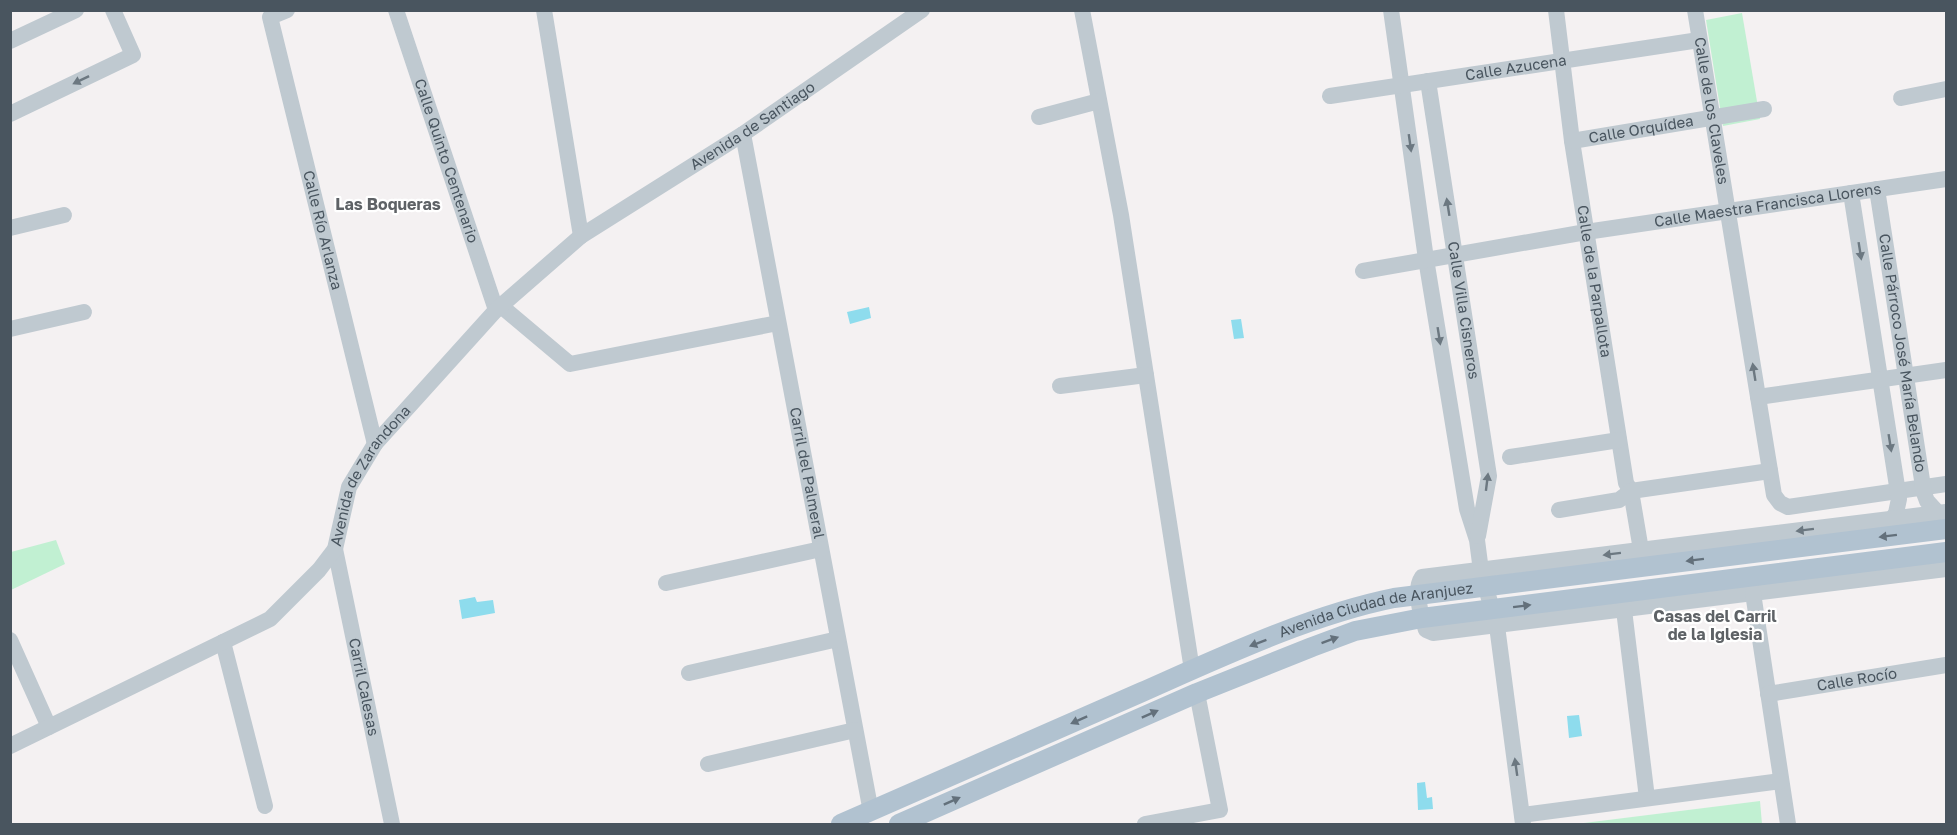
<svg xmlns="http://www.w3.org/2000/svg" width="1957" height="835" font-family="'Golos Text',sans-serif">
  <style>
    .green { fill: #c1f0d2 }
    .water { fill: #8edced }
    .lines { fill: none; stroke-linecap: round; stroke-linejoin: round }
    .minor { stroke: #bfc9d0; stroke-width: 16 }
    .major { stroke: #b1c2d0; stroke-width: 20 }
    .oneway { fill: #6c7881 }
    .oneway2 { fill: #63707b }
    .labels { text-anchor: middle; stroke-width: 4.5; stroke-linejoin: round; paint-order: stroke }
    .street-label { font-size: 15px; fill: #49555f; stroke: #fff }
    .neighbourhood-label { font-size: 16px; font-weight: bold; fill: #5e6266; stroke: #fff }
  </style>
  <rect width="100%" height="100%" fill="#f4f1f2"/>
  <g class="green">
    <polygon points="1742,13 1760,119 1723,126 1706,20"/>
    <polygon points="56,540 65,564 11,590 11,552"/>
    <polygon points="1760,801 1762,824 1576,824"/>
  </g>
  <g class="water">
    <polygon points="869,307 871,318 850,324 847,312"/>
    <polygon points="1241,319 1244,338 1234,339 1231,320"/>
    <polygon points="475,597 477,602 493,600 495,613 462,619 459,600"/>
    <polygon points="1579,715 1582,736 1569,738 1567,716"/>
    <polygon points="1425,782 1427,798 1432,797 1433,809 1418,810 1417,783"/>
  </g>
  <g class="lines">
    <g class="minor">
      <path id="s1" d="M 287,10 L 270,17 L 375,444"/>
      <path id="s2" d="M 396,10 L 496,310"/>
      <polyline points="544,10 581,236"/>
      <polyline points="1082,10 1121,215 1192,670"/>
      <polyline points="1391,10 1426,259 1467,509 1477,540 1481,571 1497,626 1523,824"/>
      <path id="s3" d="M 1556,10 L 1572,141 L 1626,483 L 1631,491 L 1641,550"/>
      <path id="s4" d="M 1695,10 L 1774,495 L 1780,503 L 1788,507 L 1946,484"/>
      <polyline points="10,41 76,10"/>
      <path id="s5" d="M 1428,81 L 1489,476 L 1478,536"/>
      <path id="s6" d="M 1330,96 L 1699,40"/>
      <polyline points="1901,98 1946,89"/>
      <polyline points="10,114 133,55 113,10"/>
      <polyline points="1039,117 1099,101"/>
      <path id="s7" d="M 743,134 L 871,812"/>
      <path id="s8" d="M 1572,141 L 1764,109"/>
      <path id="s9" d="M 1877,189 L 1924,493 L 1927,501 L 1938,513"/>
      <polyline points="1851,193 1899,499 1896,513 1892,519"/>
      <polyline points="10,228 64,215"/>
      <path id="s10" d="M 1363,271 L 1586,232 L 1946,179"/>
      <polyline points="501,306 570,364 778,323"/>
      <polyline points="10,329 84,312"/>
      <polyline points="1060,386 1146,375"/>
      <polyline points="1758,397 1946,370"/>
      <polyline points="1510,457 1619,440"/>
      <polyline points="1559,510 1619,500 1631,491 1770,471"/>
      <path d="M 1946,512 L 1422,577 C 1413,590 1421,615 1426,630 L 1433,633 L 1946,569"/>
      <path id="s11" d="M 335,549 L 392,824"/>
      <polyline points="666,583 821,549"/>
      <polyline points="1753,593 1788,824"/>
      <polyline points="1624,610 1647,798"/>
      <polyline points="10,640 49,727"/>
      <polyline points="223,642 265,806"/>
      <polyline points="689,673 838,639"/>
      <path id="s12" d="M 1768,694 L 1946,665"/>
      <path id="s13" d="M 10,746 L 270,619 L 319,570 L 335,549 L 349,487 L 375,444 L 496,310 L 581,236 L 743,134 L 922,10"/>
      <polyline points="708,764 855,730"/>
      <polyline points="1522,815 1781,781"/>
      <polyline points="1145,824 1220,810 1197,693"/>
    </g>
    <g class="major">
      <path id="s14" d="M 841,824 C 941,780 1042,736 1142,692 C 1221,657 1310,615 1394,598 L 1946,529"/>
      <polyline points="899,824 1197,693 1312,647 1355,631 1422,618 1946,552"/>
    </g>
  </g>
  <defs><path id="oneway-solid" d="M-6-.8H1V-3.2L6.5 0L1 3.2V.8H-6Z" transform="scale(1.5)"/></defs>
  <g class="oneway">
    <use href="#oneway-solid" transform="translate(81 80) rotate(154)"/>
    <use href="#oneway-solid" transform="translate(1410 143) rotate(82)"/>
    <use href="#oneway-solid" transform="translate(1448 207) rotate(-99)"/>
    <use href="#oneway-solid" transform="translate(1860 251) rotate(81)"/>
    <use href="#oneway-solid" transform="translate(1439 336) rotate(81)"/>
    <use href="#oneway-solid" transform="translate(1754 372) rotate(-99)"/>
    <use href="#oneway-solid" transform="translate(1890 443) rotate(81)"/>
    <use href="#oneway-solid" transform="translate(1487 482) rotate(-83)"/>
    <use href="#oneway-solid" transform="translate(1805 530) rotate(173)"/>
    <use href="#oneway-solid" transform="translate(1612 554) rotate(173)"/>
    <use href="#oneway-solid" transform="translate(1516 767) rotate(-98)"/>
  </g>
  <g class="oneway2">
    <use href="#oneway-solid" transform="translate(1888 536) rotate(173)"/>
    <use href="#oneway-solid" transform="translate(1695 560) rotate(173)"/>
    <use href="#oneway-solid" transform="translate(1522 606) rotate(-7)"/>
    <use href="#oneway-solid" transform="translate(1330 640) rotate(-20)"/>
    <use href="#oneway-solid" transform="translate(1258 643) rotate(159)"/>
    <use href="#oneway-solid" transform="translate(1150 714) rotate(-24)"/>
    <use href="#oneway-solid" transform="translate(1079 720) rotate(156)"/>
    <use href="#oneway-solid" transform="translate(952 801) rotate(-24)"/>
  </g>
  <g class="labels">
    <g class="street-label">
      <text dy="5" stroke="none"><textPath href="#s6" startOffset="188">Calle Azucena</textPath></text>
      <text dy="5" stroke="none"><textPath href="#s4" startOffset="102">Calle de los Claveles</textPath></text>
      <text dy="5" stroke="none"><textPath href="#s13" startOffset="996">Avenida de Santiago</textPath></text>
      <text dy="5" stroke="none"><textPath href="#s8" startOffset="70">Calle Orquídea</textPath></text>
      <text dy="5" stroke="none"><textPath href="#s2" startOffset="159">Calle Quinto Centenario</textPath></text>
      <text dy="5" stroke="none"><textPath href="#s10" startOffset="410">Calle Maestra Francisca Llorens</textPath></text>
      <text dy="5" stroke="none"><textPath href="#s1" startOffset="238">Calle Río Arlanza</textPath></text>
      <text dy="5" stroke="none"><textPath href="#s3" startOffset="274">Calle de la Parpallota</textPath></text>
      <text dy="5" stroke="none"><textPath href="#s5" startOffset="232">Calle Villa Cisneros</textPath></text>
      <text dy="5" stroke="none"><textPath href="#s9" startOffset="166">Calle Párroco José María Belando</textPath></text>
      <text dy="5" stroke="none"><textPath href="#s7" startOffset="345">Carril del Palmeral</textPath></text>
      <text dy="5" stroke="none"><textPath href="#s13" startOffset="468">Avenida de Zarandona</textPath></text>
      <text dy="5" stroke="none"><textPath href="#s14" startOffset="578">Avenida Ciudad de Aranjuez</textPath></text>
      <text dy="5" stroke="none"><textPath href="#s12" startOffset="90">Calle Rocío</textPath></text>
      <text dy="5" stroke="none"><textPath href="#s11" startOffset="141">Carril Calesas</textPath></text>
    </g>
    <g class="neighbourhood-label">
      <text x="388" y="210">Las Boqueras</text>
      <text x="1715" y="622">Casas del Carril<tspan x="1715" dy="18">de la Iglesia</tspan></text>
    </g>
  </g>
  <rect width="1957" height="835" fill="none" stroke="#49555f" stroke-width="24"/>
</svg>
